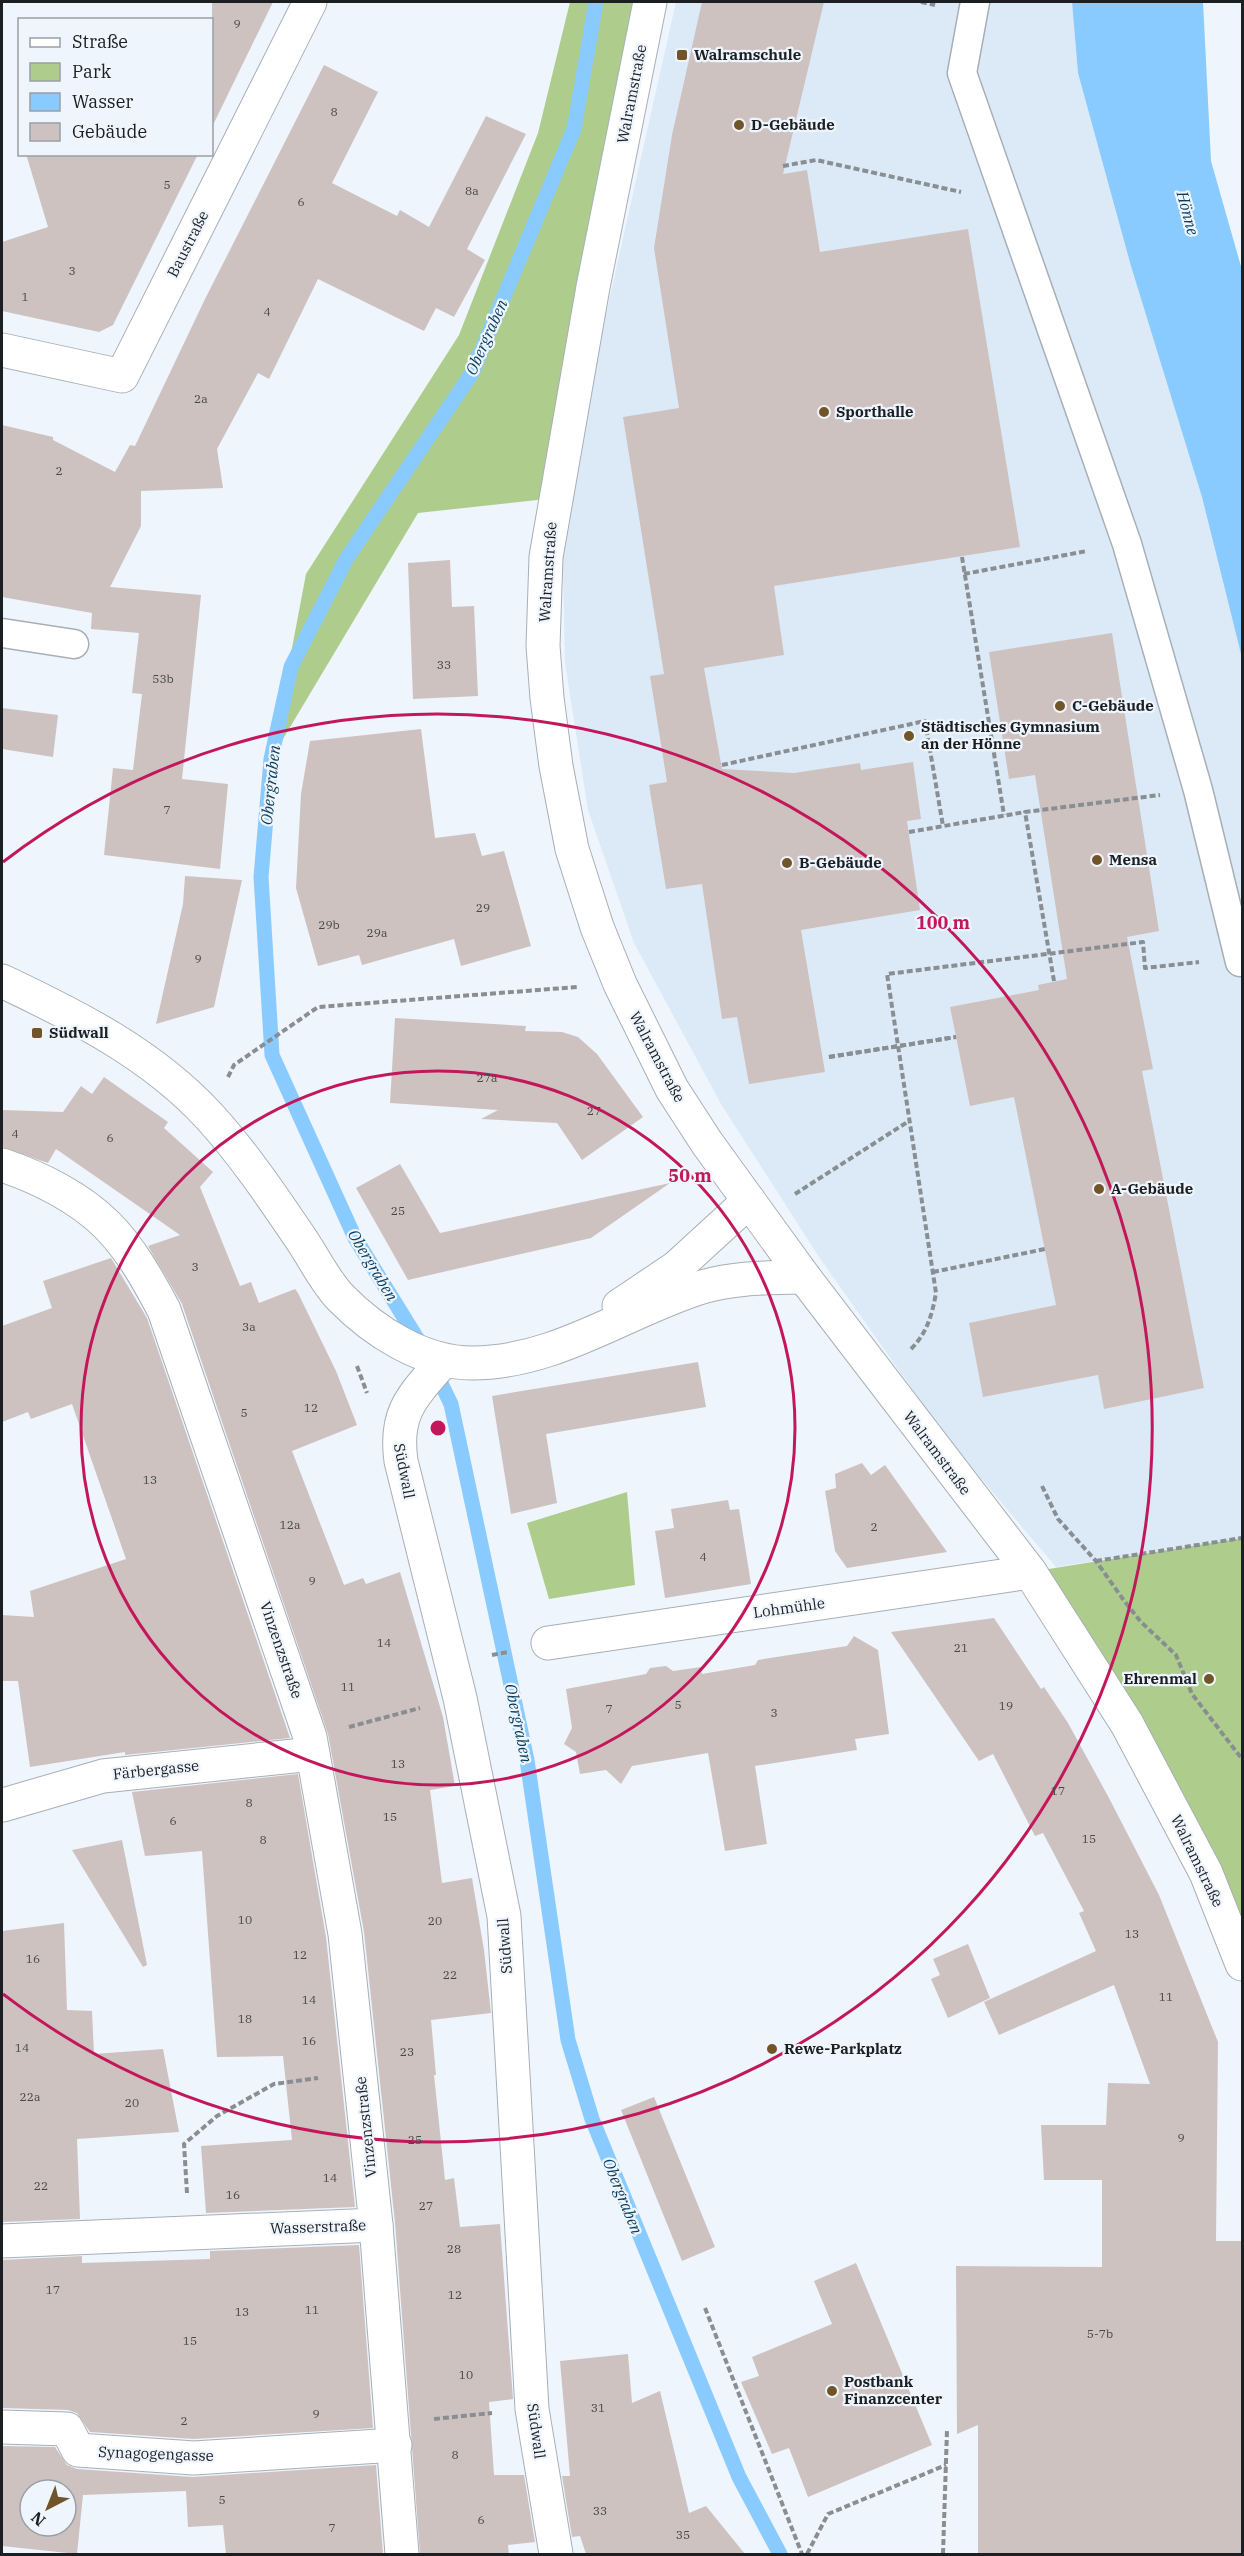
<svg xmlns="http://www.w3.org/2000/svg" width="1244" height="2556" font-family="'IBM Plex Serif',serif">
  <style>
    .built { fill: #dceaf7 }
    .green { fill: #aecd8d }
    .water { fill: #89cbfe }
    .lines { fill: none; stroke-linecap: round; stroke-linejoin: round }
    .stream { stroke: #89cbfe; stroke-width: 15 }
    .building { fill: #cec2c0; fill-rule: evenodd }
    .service-casing { stroke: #a7afb6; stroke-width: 31 }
    .minor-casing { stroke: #a7afb6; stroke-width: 35 }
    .path { stroke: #898e93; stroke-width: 4; stroke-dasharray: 6 3; stroke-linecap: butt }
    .service { stroke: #fff; stroke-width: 28 }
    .minor { stroke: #fff; stroke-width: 33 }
    .path-bridge { stroke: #898e93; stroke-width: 4; stroke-dasharray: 6 3; stroke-linecap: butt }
    .ring { fill: none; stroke: #c2185b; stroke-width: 3 }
    .poi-dot { fill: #715528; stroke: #eef5fd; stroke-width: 2 }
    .labels { text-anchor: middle; stroke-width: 4.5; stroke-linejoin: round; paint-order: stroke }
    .number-label { font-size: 12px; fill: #484849 }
    .poi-label { font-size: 15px; font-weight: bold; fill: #1c1f21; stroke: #eef5fd; text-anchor: start }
    .street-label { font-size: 15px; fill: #1c1f21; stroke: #eef5fd }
    .water-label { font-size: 16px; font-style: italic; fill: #083e5e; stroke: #eef5fd }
    .centre { fill: #c2185b; stroke: #eef5fd; stroke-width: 3 }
    .ring-label { font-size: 18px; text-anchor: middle; font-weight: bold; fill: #c2185b; stroke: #eef5fd; stroke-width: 4.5; stroke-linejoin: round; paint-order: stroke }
  </style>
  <rect width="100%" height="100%" fill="#eef5fd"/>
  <polygon class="built" points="676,2 1072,2 1078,73 1202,497 1242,658 1242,1538 1056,1567 945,1436 817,1254 721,1104 634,943 588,810 565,663 562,525 593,372"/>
  <g class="green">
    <polygon points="570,2 649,2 555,498 418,513 271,759 306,574 459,335 538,133"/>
    <polygon points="627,1492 635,1585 549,1599 527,1523"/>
    <polygon points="1242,1538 1242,1964 1030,1572"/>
  </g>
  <polygon class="water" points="1072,2 1203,2 1211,161 1242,270 1242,658 1202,497 1131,266 1078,73"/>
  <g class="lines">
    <g class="stream">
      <polyline points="423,1348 355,1238 272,1055 261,877 271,759 291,667 347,558 472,373 574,129 596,2"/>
      <polyline points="434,1369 451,1404 527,1760 568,2040 592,2119 739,2477 780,2554"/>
    </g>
  </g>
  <g class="building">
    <polygon points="212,2 273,2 212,127"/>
    <polygon points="702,2 824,2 783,174 807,170 820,252 968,229 1020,547 774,586 784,655 704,668 722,769 794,773 860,763 861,770 913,762 921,819 907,821 920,910 801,930 825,1072 749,1084 737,1017 722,1019 702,884 666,889 649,785 667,782 650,676 664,674 623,417 679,408 654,248 672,135"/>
    <polygon points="324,65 378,92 332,183 397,216 400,210 429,227 486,116 526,134 467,249 485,260 454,317 436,308 424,331 318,279 269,379 258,373 217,449 223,488 141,491 141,526 110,587 201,595 182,779 228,784 220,869 104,855 113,768 133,770 142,694 132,693 139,633 91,629 92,613 2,597 2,425 53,437 53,440 115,472 130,445 135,446 205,299"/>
    <polygon points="26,154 198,154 113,325 99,332 2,311 2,242 48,227"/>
    <polygon points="450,560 452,607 474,606 478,696 413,699 408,563"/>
    <polygon points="1112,633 1159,931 1127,937 1153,1069 1142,1071 1204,1388 1104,1409 1098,1375 983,1397 969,1323 1056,1305 1014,1097 970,1106 950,1007 1039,990 1038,985 1067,979 1035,775 1009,779 989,652"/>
    <polygon points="2,708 58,715 53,757 2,749"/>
    <polygon points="421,729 435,838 475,833 482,856 504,851 531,946 461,966 454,939 362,965 359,955 318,966 296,888 301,794 310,741"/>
    <polygon points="185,876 242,880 214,1007 156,1024 183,904"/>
    <polygon points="395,1018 526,1026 525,1031 562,1032 578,1037 597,1054 643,1117 582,1160 557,1123 481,1119 498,1110 390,1103"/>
    <polygon points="104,1077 168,1122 164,1128 213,1172 200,1187 240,1286 251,1282 259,1303 295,1289 298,1293 336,1371 357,1425 292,1451 344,1585 363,1578 366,1584 400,1572 443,1717 455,1786 430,1790 442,1883 472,1878 484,1950 491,2013 431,2020 436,2075 434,2075 445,2180 454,2178 460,2227 500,2224 513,2399 489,2402 494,2475 524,2475 535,2542 508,2545 509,2554 420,2554 395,2223 364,1932 328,1734 182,1304 148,1246 180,1235 56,1149 48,1163 2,1147 2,1110 63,1112 81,1086 92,1094"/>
    <polygon points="400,1164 440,1233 670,1183 591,1238 408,1280 356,1188"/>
    <polygon points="111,1258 147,1318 290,1738 125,1755 125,1752 30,1767 18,1681 2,1681 2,1615 34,1617 30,1591 126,1559 72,1404 31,1419 28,1412 2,1422 2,1326 52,1308 43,1281"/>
    <polygon points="698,1362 706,1407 546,1434 557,1503 511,1514 492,1396"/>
    <polygon points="862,1463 871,1475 885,1465 947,1552 847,1568 835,1551 825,1491 836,1488 835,1474"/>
    <polygon points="728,1500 730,1510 739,1509 751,1584 665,1598 655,1531 674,1528 671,1509"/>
    <polygon points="994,1618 1041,1689 1044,1687 1068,1723 1109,1798 1159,1895 1218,2042 1216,2241 1242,2241 1242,2554 978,2554 978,2425 957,2434 956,2266 1102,2267 1102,2180 1044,2180 1041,2125 1106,2125 1108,2083 1150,2084 1114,1985 999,2035 984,2002 1096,1951 1079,1913 1084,1911 1043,1833 1035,1836 993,1754 979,1761 891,1632"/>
    <polygon points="854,1636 878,1650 889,1734 855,1739 857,1750 755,1766 767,1844 725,1851 708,1753 632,1766 621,1784 606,1770 580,1774 576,1752 564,1744 572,1728 566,1689 646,1674 650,1668 666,1666 673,1671 701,1667 702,1674 755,1665 758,1660 847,1646"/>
    <polygon points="298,1774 326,1937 355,2207 206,2213 201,2146 292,2140 283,2056 217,2057 202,1851 145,1856 132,1792"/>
    <polygon points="122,1840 147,1965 143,1967 72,1850"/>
    <polygon points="64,1923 67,2010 92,2011 94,2054 163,2049 179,2132 77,2139 80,2219 2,2222 2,1931"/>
    <polygon points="968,1944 990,1998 948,2018 931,1979 940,1975 933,1959"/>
    <polygon points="654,2097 715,2247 682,2261 621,2110"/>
    <polygon points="359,2245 373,2428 194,2439 90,2432 77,2413 68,2410 2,2408 2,2260 82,2256 82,2263 210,2259 210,2251"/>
    <polygon points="856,2263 932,2445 808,2497 789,2448 772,2454 741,2382 759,2376 752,2357 832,2324 814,2281"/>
    <polygon points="628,2354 632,2403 660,2391 689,2513 706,2506 745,2554 586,2554 580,2536 572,2537 562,2476 570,2476 560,2361"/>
    <path d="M 2,2446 L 55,2447 L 67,2465 L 77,2469 L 193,2477 L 376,2465 L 383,2554 L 226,2554 L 223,2525 L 188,2527 L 186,2491 L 83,2495 L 77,2554 L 2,2546 ZM 30,2490 L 66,2490 L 66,2526 L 30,2526 Z"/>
  </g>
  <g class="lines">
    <defs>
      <g id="service">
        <polyline points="975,2 962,73 1127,544 1198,790 1240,962"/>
        <polyline points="2,633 74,644"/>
      </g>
      <g id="minor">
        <polyline points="650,2 593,287 546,557 543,646 547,698 556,766 572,849 597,927 620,984 672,1089 707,1143 804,1277 1030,1572 1127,1724 1206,1873 1242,1964"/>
        <polyline points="2,350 122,376 310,2"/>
        <path d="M 2,981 C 76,1016 152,1054 209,1116 C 242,1152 272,1196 299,1236 C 313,1256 324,1280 340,1297 C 374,1332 423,1363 472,1363 C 556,1363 625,1311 702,1287 C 736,1277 769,1278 804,1277"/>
        <path d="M 2,1165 C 38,1177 79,1197 107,1225 C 131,1249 148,1280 164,1310 L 310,1737 L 345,1934 L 376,2225"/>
        <polyline points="619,1306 677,1267 749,1201"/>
        <path d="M 443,1361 C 413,1396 394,1412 401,1461 L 460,1698 L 504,1916 L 532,2409 L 556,2554"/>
        <polyline points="548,1643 1030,1572"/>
        <polyline points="3,1805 103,1776 313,1754"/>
        <polyline points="2,2241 376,2225 402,2554"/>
        <polyline points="2,2427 67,2429 78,2450 194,2458 395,2445"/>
      </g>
    </defs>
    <use href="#service" class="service-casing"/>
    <use href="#minor" class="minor-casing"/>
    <g class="path">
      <polyline points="921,2 935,5"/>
      <polyline points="783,166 816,160 961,192"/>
      <polyline points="962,557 1004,815"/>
      <polyline points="964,574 1087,551"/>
      <polyline points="722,765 925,721 943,826"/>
      <polyline points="909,832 1025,812"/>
      <polyline points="1054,981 1025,812 1160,795"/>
      <polyline points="829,1057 956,1037"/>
      <polyline points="228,1077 234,1065 318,1007 577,987"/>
      <polyline points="795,1194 909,1121"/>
      <polyline points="933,1272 1045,1249"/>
      <path d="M 911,1349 C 927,1333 932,1315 936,1293 L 887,974 L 1143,942 L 1145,968 L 1199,962"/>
      <polyline points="357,1366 367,1393"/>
      <polyline points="1042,1486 1058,1519 1096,1561 1125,1602 1141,1622 1176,1655 1192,1694 1242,1759"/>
      <polyline points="1096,1561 1242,1538"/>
      <polyline points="492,1655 508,1652"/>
      <polyline points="349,1727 420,1708"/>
      <polyline points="187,2193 184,2144 217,2116 274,2084 318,2078"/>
      <polyline points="705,2308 802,2554"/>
      <polyline points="434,2419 492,2413"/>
      <polyline points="807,2554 828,2514 946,2465"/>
      <polyline points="943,2554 947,2430"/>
    </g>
    <use href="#service" class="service"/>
    <use href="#minor" class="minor"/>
    <polyline class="path-bridge" points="829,1057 956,1037"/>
  </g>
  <g class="ring">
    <circle cx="438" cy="1428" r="357"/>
    <path d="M3 862A714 714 0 1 1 3 1994"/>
  </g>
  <g class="poi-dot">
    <rect x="676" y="49" width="12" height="12" rx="3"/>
    <circle cx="739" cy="125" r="6"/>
    <circle cx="824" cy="412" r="6"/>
    <circle cx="1060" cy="706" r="6"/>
    <circle cx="909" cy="736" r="6"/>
    <circle cx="1097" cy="860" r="6"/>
    <circle cx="787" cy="863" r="6"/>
    <rect x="31" y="1027" width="12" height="12" rx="3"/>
    <circle cx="1099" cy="1189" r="6"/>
    <circle cx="1209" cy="1679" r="6"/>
    <circle cx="772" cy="2049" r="6"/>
    <circle cx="832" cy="2391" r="6"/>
  </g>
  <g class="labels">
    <g class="number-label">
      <text x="237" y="28">9</text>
      <text x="334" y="116">8</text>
      <text x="167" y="189">5</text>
      <text x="472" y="195">8a</text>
      <text x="301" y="206">6</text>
      <text x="72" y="275">3</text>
      <text x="25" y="301">1</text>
      <text x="267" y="316">4</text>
      <text x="201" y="403">2a</text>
      <text x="59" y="475">2</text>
      <text x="444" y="669">33</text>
      <text x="163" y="683">53b</text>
      <text x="167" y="814">7</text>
      <text x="483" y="912">29</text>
      <text x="329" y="929">29b</text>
      <text x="377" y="937">29a</text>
      <text x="198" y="963">9</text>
      <text x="487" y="1082">27a</text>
      <text x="594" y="1115">27</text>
      <text x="15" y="1138">4</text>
      <text x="110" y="1142">6</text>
      <text x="398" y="1215">25</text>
      <text x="195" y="1271">3</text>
      <text x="249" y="1331">3a</text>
      <text x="311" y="1412">12</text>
      <text x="244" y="1417">5</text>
      <text x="150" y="1484">13</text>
      <text x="290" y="1529">12a</text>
      <text x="874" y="1531">2</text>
      <text x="703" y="1561">4</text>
      <text x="312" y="1585">9</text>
      <text x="384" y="1647">14</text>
      <text x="961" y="1652">21</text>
      <text x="348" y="1691">11</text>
      <text x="678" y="1709">5</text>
      <text x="1006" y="1710">19</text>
      <text x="609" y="1713">7</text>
      <text x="774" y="1717">3</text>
      <text x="398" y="1768">13</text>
      <text x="1058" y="1795">17</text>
      <text x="249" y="1807">8</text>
      <text x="390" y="1821">15</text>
      <text x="173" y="1825">6</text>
      <text x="1089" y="1843">15</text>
      <text x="263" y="1844">8</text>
      <text x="245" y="1924">10</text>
      <text x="435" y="1925">20</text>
      <text x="1132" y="1938">13</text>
      <text x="300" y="1959">12</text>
      <text x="33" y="1963">16</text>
      <text x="450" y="1979">22</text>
      <text x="1166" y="2001">11</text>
      <text x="309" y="2004">14</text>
      <text x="245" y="2023">18</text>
      <text x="309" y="2045">16</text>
      <text x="22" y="2052">14</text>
      <text x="407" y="2056">23</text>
      <text x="30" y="2101">22a</text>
      <text x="132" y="2107">20</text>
      <text x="1181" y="2142">9</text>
      <text x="415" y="2144">25</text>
      <text x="330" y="2182">14</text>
      <text x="41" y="2190">22</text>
      <text x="233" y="2199">16</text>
      <text x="426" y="2210">27</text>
      <text x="454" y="2253">28</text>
      <text x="53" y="2294">17</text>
      <text x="455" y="2299">12</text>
      <text x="312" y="2314">11</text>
      <text x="242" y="2316">13</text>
      <text x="1100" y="2338">5-7b</text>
      <text x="190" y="2345">15</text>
      <text x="466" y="2379">10</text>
      <text x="598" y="2412">31</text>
      <text x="316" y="2418">9</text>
      <text x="184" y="2425">2</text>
      <text x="455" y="2459">8</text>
      <text x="222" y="2504">5</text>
      <text x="600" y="2515">33</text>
      <text x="481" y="2524">6</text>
      <text x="332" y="2532">7</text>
      <text x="683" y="2539">35</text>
    </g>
    <g class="poi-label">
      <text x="694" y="60">Walramschule</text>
      <text x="751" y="130">D-Gebäude</text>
      <text x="836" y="417">Sporthalle</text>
      <text x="1072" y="711">C-Gebäude</text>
      <text x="921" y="732">Städtisches Gymnasium<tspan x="921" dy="17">an der Hönne</tspan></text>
      <text x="1109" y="865">Mensa</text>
      <text x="799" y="868">B-Gebäude</text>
      <text x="49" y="1038">Südwall</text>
      <text x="1111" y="1194">A-Gebäude</text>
      <text x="1197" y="1684" text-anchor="end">Ehrenmal</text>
      <text x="784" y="2054">Rewe-Parkplatz</text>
      <text x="844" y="2387">Postbank<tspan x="844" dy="17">Finanzcenter</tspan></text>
    </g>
    <g class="street-label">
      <text transform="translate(632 94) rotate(-79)" y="5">Walramstraße</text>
      <text transform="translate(188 244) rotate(-63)" y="5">Baustraße</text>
      <text transform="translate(548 572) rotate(-86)" y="5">Walramstraße</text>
      <text transform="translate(657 1057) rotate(62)" y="5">Walramstraße</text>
      <text transform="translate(937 1453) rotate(53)" y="5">Walramstraße</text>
      <text transform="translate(404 1471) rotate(79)" y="5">Südwall</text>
      <text transform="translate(789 1608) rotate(-8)" y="5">Lohmühle</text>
      <text transform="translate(281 1650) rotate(71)" y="5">Vinzenzstraße</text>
      <text transform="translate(156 1770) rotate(-6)" y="5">Färbergasse</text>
      <text transform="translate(1197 1861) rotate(64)" y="5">Walramstraße</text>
      <text transform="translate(505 1946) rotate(-94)" y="5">Südwall</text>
      <text transform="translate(366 2127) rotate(-96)" y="5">Vinzenzstraße</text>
      <text transform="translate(318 2227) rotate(-2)" y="5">Wasserstraße</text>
      <text transform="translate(536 2431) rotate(82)" y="5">Südwall</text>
      <text transform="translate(156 2454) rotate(2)" y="5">Synagogengasse</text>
    </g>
    <g class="water-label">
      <text transform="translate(1188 213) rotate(75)" y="6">Hönne</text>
      <text transform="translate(486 337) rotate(-66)" y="6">Obergraben</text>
      <text transform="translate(270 785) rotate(-84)" y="6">Obergraben</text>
      <text transform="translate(373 1265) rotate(59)" y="6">Obergraben</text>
      <text transform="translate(519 1723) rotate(78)" y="6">Obergraben</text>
      <text transform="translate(623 2196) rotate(68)" y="6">Obergraben</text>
    </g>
  </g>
  <circle cx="438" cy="1428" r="9" class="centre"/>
  <g class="ring-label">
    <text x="943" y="929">100 m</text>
    <text x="690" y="1182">50 m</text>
  </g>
  <rect width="1244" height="2556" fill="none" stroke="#1c1f21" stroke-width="6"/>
  <rect x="18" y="18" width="195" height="138" fill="#eef5fd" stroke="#9a9fa5" stroke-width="1.5"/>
  <rect x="30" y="38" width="30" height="9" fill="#ffffff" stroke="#9a9fa5" stroke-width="1.5"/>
  <text x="72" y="48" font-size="18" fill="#1c1f21">Straße</text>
  <rect x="30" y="63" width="30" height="18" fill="#aecd8d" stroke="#9a9fa5" stroke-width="1.5"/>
  <text x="72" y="78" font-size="18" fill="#1c1f21">Park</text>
  <rect x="30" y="93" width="30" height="18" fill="#89cbfe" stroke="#9a9fa5" stroke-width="1.5"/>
  <text x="72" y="108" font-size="18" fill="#1c1f21">Wasser</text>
  <rect x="30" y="123" width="30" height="18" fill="#cec2c0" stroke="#9a9fa5" stroke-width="1.5"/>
  <text x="72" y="138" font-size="18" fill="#1c1f21">Gebäude</text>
  <g transform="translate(48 2508) rotate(222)"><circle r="28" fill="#eef5fd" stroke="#9a9fa5" stroke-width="1.5"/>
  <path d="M0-4.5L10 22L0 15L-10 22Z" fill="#715528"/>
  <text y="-9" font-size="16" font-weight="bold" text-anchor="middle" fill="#1c1f21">N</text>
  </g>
</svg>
